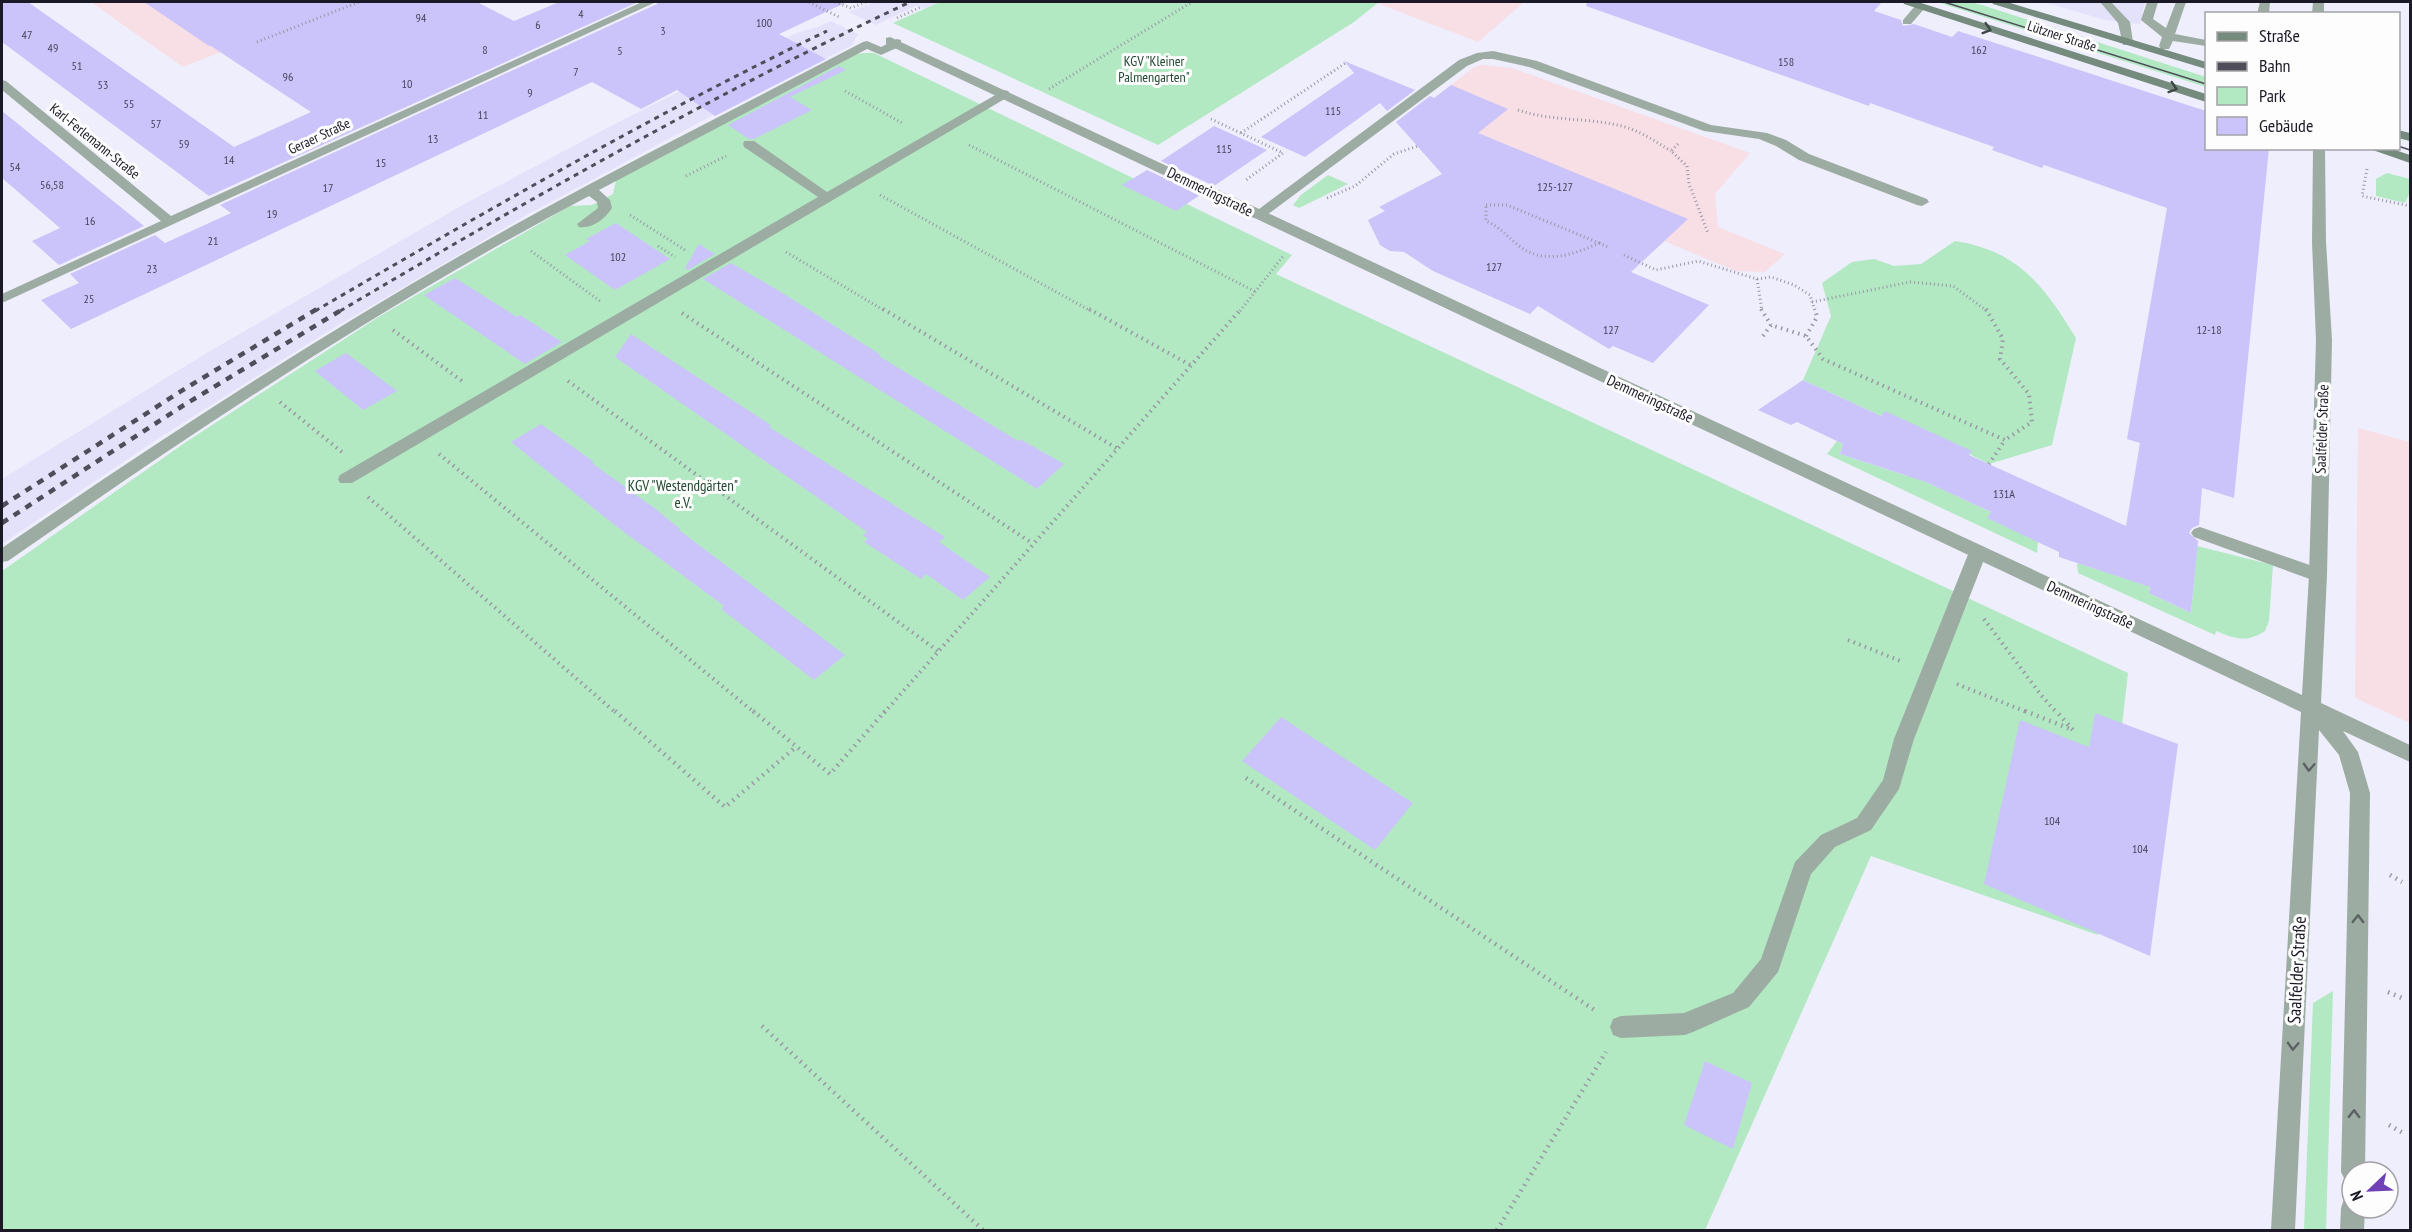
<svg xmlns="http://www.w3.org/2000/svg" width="2412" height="1232" font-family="'PT Sans Narrow',sans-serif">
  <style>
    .built { fill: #e4e1fb }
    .education { fill: #f8dee5 }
    .green { fill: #b2e9c3 }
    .building { fill: #cac4fa }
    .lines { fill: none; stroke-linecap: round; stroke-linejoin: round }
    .path-far2 { stroke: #9998a5; stroke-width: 3; stroke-dasharray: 1 3; stroke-linecap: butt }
    .path-far1 { stroke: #9998a5; stroke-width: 4; stroke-dasharray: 1.5 4.5; stroke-linecap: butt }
    .path { stroke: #9998a5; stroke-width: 4.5; stroke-dasharray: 1.5 5; stroke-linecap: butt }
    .service { fill: #9daca2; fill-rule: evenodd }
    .minor { fill: #9daca2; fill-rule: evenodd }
    .tertiary { fill: #9daca2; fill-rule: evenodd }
    .secondary { fill: #748b7d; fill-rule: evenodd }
    .tram { stroke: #4e4d59; stroke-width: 1.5 }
    .rail-far1 { stroke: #4e4d59; stroke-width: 3; stroke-dasharray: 5 5; stroke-linecap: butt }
    .rail { stroke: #4e4d59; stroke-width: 4.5; stroke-dasharray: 7 7; stroke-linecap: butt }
    .oneway { stroke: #3e4748 }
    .oneway2 { stroke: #5c6264 }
    .labels { text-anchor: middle; stroke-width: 6; stroke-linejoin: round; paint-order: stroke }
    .number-label { font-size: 12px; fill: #46445a }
    .far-street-label { font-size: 14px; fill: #1a1925; stroke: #fdfdfd }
    .far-park-label { font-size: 14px; fill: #204830; stroke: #fdfdfd }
    .street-label { font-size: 15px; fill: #1a1925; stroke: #fdfdfd }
    .park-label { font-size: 15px; fill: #204830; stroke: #fdfdfd }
    .near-street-label { font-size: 18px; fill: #1a1925; stroke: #fdfdfd }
  </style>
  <rect width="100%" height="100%" fill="#efeefc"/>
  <g class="built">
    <polygon points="875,2 940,2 924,9 918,5 876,25 848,12"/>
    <polygon points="2044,2 2145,2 2140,24 2105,20"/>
    <polygon points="831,21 858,34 852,45 715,114 532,212 325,333 159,438 2,544 2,479 205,354 468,202 609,127 767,47 797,33 817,27"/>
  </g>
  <g class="education">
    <polygon points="91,2 346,2 183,67"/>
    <polygon points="1379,2 1524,2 1478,42 1377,3"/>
    <polygon points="1483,65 1512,68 1750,153 1715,194 1718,227 1785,254 1765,272 1736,271 1664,241 1653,252 1425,155 1451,85 1474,67"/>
    <polygon points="2358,428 2410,442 2410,723 2355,698"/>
  </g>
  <g class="green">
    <polygon points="940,2 1379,2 1354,22 1158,145 893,23"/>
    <polygon points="1937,2 1970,2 1982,5 2206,77 2206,87"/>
    <polygon points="863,53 874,53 1292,255 1276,274 2128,673 2098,935 1871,856 1705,1230 2,1230 2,571 186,442 380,316 570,206 592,205 613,194 616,180 852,55"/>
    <polygon points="2387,173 2410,179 2410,192 2405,203 2376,196 2376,179"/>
    <polygon points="1328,175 1348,184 1299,208 1293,205 1301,195"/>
    <path d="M 1955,241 C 2019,251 2044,286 2076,338 L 2052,445 L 1989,464 L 1885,412 L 1881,416 L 1803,380 L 1831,316 L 1822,283 L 1852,262 L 1874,259 L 1894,266 L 1921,264 Z"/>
    <polygon points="1837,441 1843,444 1840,454 1907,476 1909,474 1991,512 2038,541 2037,553 1827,454"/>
    <path d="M 2197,546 L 2273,565 L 2269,621 L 2265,631 C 2247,643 2235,639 2216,631 L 2215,635 L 2078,573 L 2077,563 L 2150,586 L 2149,593 L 2191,613 Z"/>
    <polygon points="2333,991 2326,1230 2304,1230 2313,1003"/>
  </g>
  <g class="building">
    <polygon points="2,2 28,2 234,147 311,112 211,46 209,46 144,2 477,2 514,21 559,2 638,2 209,196 2,42"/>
    <polygon points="658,2 847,2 779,34 826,59 715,116 677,90 641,109 592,82 71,329 41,300 79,283 70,274 155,235 165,243 231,213 220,205 657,4"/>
    <polygon points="1587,2 1882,2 1874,11 1901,20 1903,26 1914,24 1952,37 1958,31 2206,111 2206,148 2269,148 2234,498 2202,488 2199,525 2192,528 2189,533 2198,541 2191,613 2149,593 2150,587 2059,557 2059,552 1987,518 1991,512 1926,482 1840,454 1843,444 1797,422 1791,425 1758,410 1803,380 1881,416 1885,411 1972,451 1969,455 2126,526 2140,443 2127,439 2167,208 2044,165 2042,168 1992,150 1994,147 1870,103 1869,106 1586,6"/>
    <polygon points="1344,61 1415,90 1387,111 1380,103 1305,157 1261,137 1354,73"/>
    <polygon points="839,66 846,70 790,97 812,110 754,139 749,139 728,125"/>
    <polygon points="1451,85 1508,109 1478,133 1688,219 1631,272 1709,305 1653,363 1613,346 1609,349 1538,306 1530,314 1433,271 1404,252 1390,251 1380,245 1368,220 1385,211 1379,207 1442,174 1396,122 1430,96 1434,98"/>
    <polygon points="2,111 102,192 144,226 59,265 32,241 60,228 2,178"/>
    <polygon points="1214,126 1267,150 1214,186 1161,161"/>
    <polygon points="1147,170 1200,195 1176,211 1122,185"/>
    <polygon points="616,223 670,259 615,290 565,255 590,241 586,239"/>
    <polygon points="699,244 715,254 688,270 685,268"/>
    <polygon points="731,263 776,289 881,355 879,356 1018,441 1020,439 1064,464 1037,489 703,279"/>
    <polygon points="455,278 517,317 520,315 562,342 525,364 424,295"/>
    <polygon points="631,334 771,425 769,427 945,537 939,542 990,577 963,600 926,574 921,579 864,542 868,539 863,535 867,532 615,357"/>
    <polygon points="346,353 397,391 363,410 315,371"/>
    <polygon points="541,424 594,462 592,463 657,510 680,529 679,530 845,655 814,680 721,609 724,606 612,523 511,442"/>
    <polygon points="2095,713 2178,744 2150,956 1984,884 2020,720 2089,747"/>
    <polygon points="1281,717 1413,803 1375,850 1242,761"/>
    <polygon points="1705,1061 1752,1083 1733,1149 1684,1125"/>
  </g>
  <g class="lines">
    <g class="path-far2">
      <polyline points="809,2 841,18"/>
      <polyline points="835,2 851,8 866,2"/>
      <polyline points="897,18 921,7"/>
      <polyline points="257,42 359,2"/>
      <polyline points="1049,89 1192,2"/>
      <polyline points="845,91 904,124"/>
      <path d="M 1518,110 C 1553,122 1590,117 1625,127 C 1642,132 1656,142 1671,151"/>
      <polyline points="1211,119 1283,153 1246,180"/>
      <polyline points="1241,133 1347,62"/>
      <polyline points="1678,144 1671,151 1687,166 1689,184 1708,233"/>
      <polyline points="969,145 1256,292"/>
      <polyline points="2367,169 2362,196 2410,206"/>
      <polyline points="686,176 726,156"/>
      <polyline points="880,195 1091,311"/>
      <polyline points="1327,198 1355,186 1394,154 1418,146"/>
      <path d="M 1486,205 L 1507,205 L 1599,243 C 1573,255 1544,265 1519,246 C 1508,237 1500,227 1486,221 Z"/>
      <polyline points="630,215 685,250"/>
      <polyline points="1599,243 1610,248"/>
      <polyline points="658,246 675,257"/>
      <polyline points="531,251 600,301"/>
      <polyline points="786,252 885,311"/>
      <polyline points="1624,255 1656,270 1698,261 1757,279 1771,277 1794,285 1810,295 1815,311"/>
      <polyline points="1757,279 1762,311"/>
      <polyline points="1812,302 1910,282 1953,286 1987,311"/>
      <polyline points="1240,311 1284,255"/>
    </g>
    <g class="path-far1">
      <polyline points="883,309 1118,449"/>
      <polyline points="1089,309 1192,366"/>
      <polyline points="1761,309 1771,325"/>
      <polyline points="1986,309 2003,339 2000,359 2029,394 2032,422 2005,440"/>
      <polyline points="682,313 1032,543"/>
      <polyline points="393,330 462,381"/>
      <polyline points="1763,336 1771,325 1806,336 1823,359 2005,440 1989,464"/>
      <polyline points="1806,336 1817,317 1815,309"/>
      <polyline points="568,381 938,651"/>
      <polyline points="280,402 342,452"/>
      <polyline points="439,454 755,713"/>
      <polyline points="368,497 616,713"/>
      <polyline points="1984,619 2041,695 2057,713"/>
      <polyline points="1848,640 1903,662"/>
      <polyline points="1957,684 2029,713"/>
      <polyline points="884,713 1241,309"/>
    </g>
    <g class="path">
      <polyline points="615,711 725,807 796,747"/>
      <polyline points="753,711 830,774 885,711"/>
      <polyline points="2025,711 2073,730 2056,711"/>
      <polyline points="1246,778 1596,1011"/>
      <polyline points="2390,875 2402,882"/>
      <polyline points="2388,992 2402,998"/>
      <polyline points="762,1026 983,1230"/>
      <polyline points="2389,1125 2403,1133"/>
      <polyline points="1497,1230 1606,1052"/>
    </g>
    <g class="service">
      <polygon points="2100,2 2111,2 2130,22 2133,42 2131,45 2123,45 2118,23"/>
      <polygon points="2147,2 2158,2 2153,19 2166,28 2176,2 2186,2 2175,34 2206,40 2206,46 2173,41 2169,49 2161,49 2159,46 2162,37 2141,20"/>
      <polygon points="2260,2 2270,2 2269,14 2257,14"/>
      <polygon points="1920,4 1926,7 1924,9 1911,24 1903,24 1903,20 1916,5"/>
      <path d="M 897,39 L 901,40 L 901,46 L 881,55 L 867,49 L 599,190 L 610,200 L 612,208 C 605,219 592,229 579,227 L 577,224 L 598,208 L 597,202 L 589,196 C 387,302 196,430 8,561 L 2,562 L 2,548 C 176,429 353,313 538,212 C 645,153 755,99 863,42 L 867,41 L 881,47 Z"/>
      <polygon points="1493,51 1537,61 1711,125 1767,133 1786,140 1809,154 1927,199 1929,202 1922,206 1917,205 1799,160 1776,146 1759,139 1704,131 1529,67 1493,59 1483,59 1467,66 1263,218 1253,218 1251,215 1459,60 1477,53"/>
      <polygon points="1004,90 1008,91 1010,94 1008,97 352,483 340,483 338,479 340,475 818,197 744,147 743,144 744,141 754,141 827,192"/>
      <polygon points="2200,527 2324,570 2327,575 2324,580 2318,582 2194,537 2191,533 2194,529"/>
      <polygon points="1978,546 1984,547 1987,552 1914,739 1899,789 1871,830 1835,847 1811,874 1778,972 1749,1007 1693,1032 1685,1035 1621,1038 1613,1035 1610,1027 1613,1019 1621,1016 1684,1013 1733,993 1761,959 1795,862 1821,835 1857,818 1883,780 1894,739 1969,552 1972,547"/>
    </g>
    <g class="minor">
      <polygon points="642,2 656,2 2,303 2,294 161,221 2,90 2,80 6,81 171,216"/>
      <polygon points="890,37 2302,695 2309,575 2316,340 2312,242 2313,148 2325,148 2326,242 2332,340 2327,575 2321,703 2410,745 2410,762 2343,731 2358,752 2370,793 2365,1172 2352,1172 2352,1184 2345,1180 2341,1172 2350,793 2339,755 2319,730 2295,1230 2271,1230 2301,712 886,44 886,38"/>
      <polygon points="2352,1196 2352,1208 2365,1208 2364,1230 2340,1230 2341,1208 2344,1199"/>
    </g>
    <polygon class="tertiary" points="2313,2 2324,2 2324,14 2312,14"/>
    <g class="secondary">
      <polygon points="1903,2 1918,2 2206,94 2206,102 1904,4"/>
      <polygon points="1992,2 2007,2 2206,62 2206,69 1993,4"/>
      <polygon points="2398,130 2410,133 2410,141 2398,138"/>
      <polygon points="2367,148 2389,148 2410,155 2410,163"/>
    </g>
    <g class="tram">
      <polyline points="1944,2 2206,84"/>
      <polyline points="2398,146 2410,150"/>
    </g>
    <g class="rail-far1">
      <path d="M 315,311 C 483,213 652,115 827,31"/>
      <path d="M 340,311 C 526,201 714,94 910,2"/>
    </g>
    <g class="rail">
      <polyline points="2,506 186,388 317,309"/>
      <polyline points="2,523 184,405 343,309"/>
    </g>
  </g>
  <defs><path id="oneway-chevron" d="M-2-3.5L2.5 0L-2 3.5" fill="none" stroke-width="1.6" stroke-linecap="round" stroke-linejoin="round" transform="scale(1.5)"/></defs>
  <g class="oneway">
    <use href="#oneway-chevron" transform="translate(1987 29) rotate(17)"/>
    <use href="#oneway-chevron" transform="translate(2173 88) rotate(18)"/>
  </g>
  <g class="oneway2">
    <use href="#oneway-chevron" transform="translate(2309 767) rotate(93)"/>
    <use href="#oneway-chevron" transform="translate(2358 919) rotate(-89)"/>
    <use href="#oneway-chevron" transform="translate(2293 1046) rotate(93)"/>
    <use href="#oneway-chevron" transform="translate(2354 1114) rotate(-89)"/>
  </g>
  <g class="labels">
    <g class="number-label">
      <text x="581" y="18">4</text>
      <text x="421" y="22">94</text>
      <text x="764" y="27">100</text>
      <text x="538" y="29">6</text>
      <text x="663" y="35">3</text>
      <text x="27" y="39">47</text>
      <text x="53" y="52">49</text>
      <text x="485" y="54">8</text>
      <text x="1979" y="54">162</text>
      <text x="620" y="55">5</text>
      <text x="1786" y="66">158</text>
      <text x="77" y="70">51</text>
      <text x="576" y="76">7</text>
      <text x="288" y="81">96</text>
      <text x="407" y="88">10</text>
      <text x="103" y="89">53</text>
      <text x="530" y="97">9</text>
      <text x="129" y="108">55</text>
      <text x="1333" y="115">115</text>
      <text x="483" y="119">11</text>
      <text x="156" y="128">57</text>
      <text x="433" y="143">13</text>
      <text x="184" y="148">59</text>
      <text x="1224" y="153">115</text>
      <text x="229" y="164">14</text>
      <text x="381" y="167">15</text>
      <text x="15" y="171">54</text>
      <text x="52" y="189">56,58</text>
      <text x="1555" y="191">125-127</text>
      <text x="328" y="192">17</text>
      <text x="272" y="218">19</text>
      <text x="90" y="225">16</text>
      <text x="213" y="245">21</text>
      <text x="618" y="261">102</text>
      <text x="1494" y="271">127</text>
      <text x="152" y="273">23</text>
      <text x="89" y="303">25</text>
      <text x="1611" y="334">127</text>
      <text x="2209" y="334">12-18</text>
      <text x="2004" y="498">131A</text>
      <text x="2052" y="825">104</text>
      <text x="2140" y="853">104</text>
    </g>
    <g class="far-street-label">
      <text transform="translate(2062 36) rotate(18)" y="5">Lützner Straße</text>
      <text transform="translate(319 136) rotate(-25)" y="5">Geraer Straße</text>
      <text transform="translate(95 141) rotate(39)" y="5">Karl-Ferlemann-Straße</text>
    </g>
    <g class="far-park-label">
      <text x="1154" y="66">KGV "Kleiner<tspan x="1154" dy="16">Palmengarten"</tspan></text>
    </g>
    <g class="street-label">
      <text transform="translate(1210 192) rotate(26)" y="5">Demmeringstraße</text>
      <text transform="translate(1650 399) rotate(25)" y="5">Demmeringstraße</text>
      <text transform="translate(2322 429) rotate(-88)" y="5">Saalfelder Straße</text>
      <text transform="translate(2090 605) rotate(25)" y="5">Demmeringstraße</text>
    </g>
    <g class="park-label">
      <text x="683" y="491">KGV "Westendgärten"<tspan x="683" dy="17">e.V.</tspan></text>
    </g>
    <g class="near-street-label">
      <text transform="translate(2297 970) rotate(-87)" y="6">Saalfelder Straße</text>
    </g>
  </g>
  <rect width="2412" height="1232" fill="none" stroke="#1a1925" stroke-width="6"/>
  <rect x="2205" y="12" width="195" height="138" fill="#fdfdfd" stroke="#a2a2a7" stroke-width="1.5"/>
  <rect x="2217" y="32" width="30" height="9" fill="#748b7d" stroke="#a2a2a7" stroke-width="1.5"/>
  <text x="2259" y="42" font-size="18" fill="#1a1925">Straße</text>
  <rect x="2217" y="62" width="30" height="9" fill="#4e4d59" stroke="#a2a2a7" stroke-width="1.5"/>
  <text x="2259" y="72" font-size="18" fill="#1a1925">Bahn</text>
  <rect x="2217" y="87" width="30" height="18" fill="#b2e9c3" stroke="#a2a2a7" stroke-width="1.5"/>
  <text x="2259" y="102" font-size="18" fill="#1a1925">Park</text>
  <rect x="2217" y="117" width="30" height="18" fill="#cac4fa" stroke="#a2a2a7" stroke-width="1.5"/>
  <text x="2259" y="132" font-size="18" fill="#1a1925">Gebäude</text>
  <g transform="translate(2370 1190) rotate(247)"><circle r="28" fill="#fdfdfd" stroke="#a2a2a7" stroke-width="1.5"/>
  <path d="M0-4.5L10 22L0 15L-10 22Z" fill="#7040b7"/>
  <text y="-9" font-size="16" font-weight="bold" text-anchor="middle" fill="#1a1925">N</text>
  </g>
</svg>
